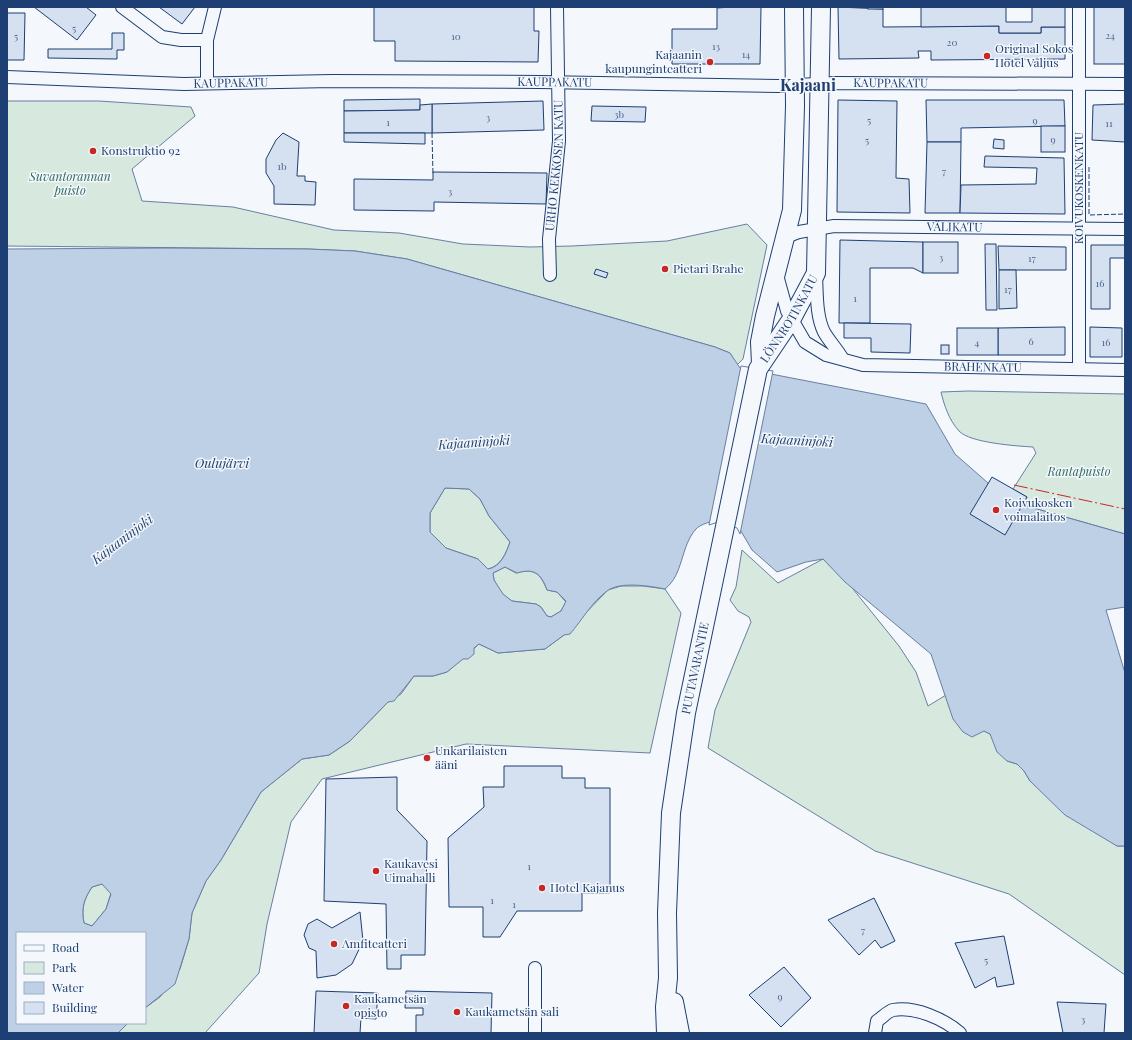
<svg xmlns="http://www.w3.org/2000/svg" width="1132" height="1040" font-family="'Playfair Display',serif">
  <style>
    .green { fill: #d7e8df; stroke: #687fa3 }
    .water { fill: #bed0e5; stroke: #687fa3; fill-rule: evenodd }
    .pier { fill: #f4f7fb; stroke: #687fa3 }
    .building { fill: #d5e0f0; stroke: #1d3f73 }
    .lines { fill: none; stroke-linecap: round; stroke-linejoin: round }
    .street-casing { stroke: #1d3f73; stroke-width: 14 }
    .secondary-casing { stroke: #1d3f73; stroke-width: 20 }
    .street { stroke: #f4f7fb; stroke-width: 12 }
    .secondary { stroke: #f4f7fb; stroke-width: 18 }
    .fence { stroke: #1d3f73; stroke-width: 1; stroke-dasharray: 5 2; stroke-linecap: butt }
    .power { stroke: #c62828; stroke-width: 1; stroke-dasharray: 14 3 2 3; stroke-linecap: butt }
    .poi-dot { fill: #c62828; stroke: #f4f7fb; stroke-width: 1.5 }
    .labels { text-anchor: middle; stroke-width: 3; stroke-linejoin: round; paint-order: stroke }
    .number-label { font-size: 10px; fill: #4b6792 }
    .poi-label { font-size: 12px; fill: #1d3f73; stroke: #f4f7fb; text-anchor: start }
    .street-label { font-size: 12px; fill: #1d3f73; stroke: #f4f7fb }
    .park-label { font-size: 12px; font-style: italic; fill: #2c6c60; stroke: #f4f7fb }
    .water-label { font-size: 13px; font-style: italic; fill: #1d3f73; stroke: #f4f7fb }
    .district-label { font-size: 16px; font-weight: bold; fill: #1d3f73; stroke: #f4f7fb }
  </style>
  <rect width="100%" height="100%" fill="#f4f7fb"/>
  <g class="green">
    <polygon points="7,101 99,101 191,107 195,116 132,169 142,201 233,207 334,230 399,233 463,244 530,247 572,246 667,241 747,224 767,245 743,359 737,365 730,353 715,347 407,259 355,251 308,249 7,246"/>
    <path d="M 968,391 L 1125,394 L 1125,534 L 1023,505 L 1027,497 L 1013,489 L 1036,453 L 1033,447 C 1017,446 970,443 959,431 C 949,420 944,405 941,392 Z"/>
    <path d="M 445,488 L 469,489 L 480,499 L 489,516 L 510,542 C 506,553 501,566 488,569 L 478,559 L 446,548 L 430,532 L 430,513 Z"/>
    <polygon points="742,550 778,583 823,559 849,584 899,646 916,672 928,706 946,695 984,731 990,734 1007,761 1017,764 1024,771 1030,781 1117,846 1125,846 1125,975 1009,894 875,851 708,748 715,710 751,622 749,617 738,611 730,600 736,587"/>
    <path d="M 505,567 L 516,573 C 534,568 540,573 547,590 L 557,592 L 566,602 L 561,611 L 551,617 L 547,616 L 541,607 L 536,604 L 512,601 L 502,594 L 494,580 L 493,573 Z"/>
    <polygon points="621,586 643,586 665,589 681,613 650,753 466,744 322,779 291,822 267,924 259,973 205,1033 118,1033 128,1023 145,1023 145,1008 160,997 180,969 189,939 192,913 206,881 221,860 261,792 302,759 329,755 350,741 388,702 401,694 414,676 433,676 447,672 479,644 498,653 545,649 564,635 608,590"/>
    <path d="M 102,884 L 111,893 L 106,909 L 92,926 L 84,923 C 81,908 84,899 92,887 Z"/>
  </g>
  <path class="water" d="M 164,248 L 308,249 L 355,251 L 407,259 L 715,347 L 730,353 L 740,368 L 926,404 L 955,454 L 988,483 L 1023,505 L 1125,534 L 1125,607 L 1106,610 L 1125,673 L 1125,846 L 1117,846 L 1065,815 L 1030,781 L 1024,771 L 1017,764 L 1007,761 L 997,752 L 990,734 L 984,731 L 972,737 L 963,732 L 953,719 L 931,654 L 845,582 L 823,559 L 806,562 L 777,572 L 752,550 L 738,526 L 721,518 C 714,521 700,524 696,529 C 680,547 684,574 665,589 C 650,586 620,581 607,591 C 592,602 582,620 570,634 L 564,635 L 545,649 L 498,653 L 479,644 L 474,648 L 474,654 L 468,659 L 463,659 L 447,672 L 433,676 L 414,676 L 394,701 L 388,702 L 350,741 L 329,755 L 302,759 L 261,792 L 221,860 L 206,881 L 192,913 L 189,939 L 175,984 L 145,1008 L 145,933 L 17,933 L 17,1023 L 128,1023 L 118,1033 L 7,1033 L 7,249 ZM 445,488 L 469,489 L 480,499 L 489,516 L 510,542 C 506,553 501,567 488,569 L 478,559 L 446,548 L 430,532 L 430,513 ZM 505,567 L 517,573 C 534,568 541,573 547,590 L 557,592 L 566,601 L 561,611 L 551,617 L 547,616 L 541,607 L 536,604 L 512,601 L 503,594 L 494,580 L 493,573 ZM 102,884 L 111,894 L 106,909 L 92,926 L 84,923 C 81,908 84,899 92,887 Z"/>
  <polygon class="pier" points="741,366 773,371 740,534 737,528 721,521 709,525"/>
  <g class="building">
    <polygon points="34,7 86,7 96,15 77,40"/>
    <polygon points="159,7 195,7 182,24"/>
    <polygon points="374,7 534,7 534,31 539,31 538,62 395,61 395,41 374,41"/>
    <polygon points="731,7 761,7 760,64 672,64 672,29 717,29 717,8"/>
    <polygon points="838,7 883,9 883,27 999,26 999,33 1041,33 1041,27 1065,27 1065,59 931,60 931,51 918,51 919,58 839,59"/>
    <rect x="868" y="7" width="15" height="2"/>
    <polygon points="921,7 1006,7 1006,22 1032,22 1032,7 1065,7 1065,27 1041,27 1041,33 999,33 999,26 921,27"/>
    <rect x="1094" y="7" width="31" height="57"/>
    <polygon points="7,13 25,13 24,60 7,60"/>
    <polygon points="112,33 124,33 124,50 117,50 117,59 48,58 48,49 112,49"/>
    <polygon points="420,99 420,110 344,111 344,100"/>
    <polygon points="838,100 897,101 896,178 909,179 910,213 837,212"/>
    <polygon points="926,100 1064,100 1065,126 961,128 961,142 927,142"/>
    <polygon points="543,101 544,130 432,133 432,104"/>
    <polygon points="432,104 432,133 344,133 344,111 420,110 420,105"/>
    <polygon points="1125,104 1125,142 1092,140 1093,105"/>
    <polygon points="592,106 646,107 645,122 591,121"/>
    <rect x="1041" y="126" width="24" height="26"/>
    <polygon points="283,133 299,142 297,176 305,176 305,181 316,182 315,205 274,204 274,186 266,173 266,159 276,140"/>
    <polygon points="344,133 425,133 425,144 344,142"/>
    <polygon points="994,139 1004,140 1004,149 993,148"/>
    <polygon points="927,142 961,142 960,213 925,213"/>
    <polygon points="985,156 1064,158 1065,214 960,213 961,185 1036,184 1037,168 984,167"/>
    <polygon points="433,172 547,173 546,204 434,202 434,211 354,210 354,179 433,180"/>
    <polygon points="840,240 923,242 923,273 913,268 870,268 870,323 839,323"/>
    <rect x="923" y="242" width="35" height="31"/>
    <polygon points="985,244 996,244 997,310 986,310"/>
    <polygon points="1091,245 1125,245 1125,258 1110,258 1110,309 1091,309"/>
    <polygon points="998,246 1066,247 1066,270 999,270"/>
    <polygon points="596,269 608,273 606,278 594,274"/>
    <polygon points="999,270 1016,270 1017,308 999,309"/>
    <polygon points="844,323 911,324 910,353 871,352 871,338 844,338"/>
    <polygon points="1065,327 1065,355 998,355 998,328"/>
    <polygon points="1090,327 1122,328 1122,357 1090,357"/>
    <rect x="957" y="328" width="41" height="27"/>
    <rect x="941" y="345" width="8" height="9"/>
    <polygon points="992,477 1027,497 1005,535 970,514"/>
    <polygon points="504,766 562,766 562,778 585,778 585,788 610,788 610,893 582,893 582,911 517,911 500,937 483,937 483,907 449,907 448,838 484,807 483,787 504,787"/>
    <polygon points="397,777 397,810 427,841 425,955 401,955 401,969 387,969 386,904 324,901 326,779"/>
    <polygon points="874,898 895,941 881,948 875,940 859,955 828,920"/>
    <polygon points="360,912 363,941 352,964 336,975 317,978 316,951 309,948 304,935 308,924 317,919 332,928"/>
    <polygon points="1004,936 1014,984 997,987 995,977 975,988 955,943"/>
    <polygon points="784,967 811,998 781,1027 749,995"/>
    <polygon points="316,991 378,993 376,1019 361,1018 360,1033 314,1033"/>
    <polygon points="406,991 492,993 491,1033 416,1033 416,1015 423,1015 423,1008 405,1008"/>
    <polygon points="1057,1002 1106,1004 1104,1033 1063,1033"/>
  </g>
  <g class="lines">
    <defs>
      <g id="street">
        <polyline points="122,7 162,37 181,40 207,40"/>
        <polyline points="1079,7 1079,369"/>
        <path id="s1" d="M 7,77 L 184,84 L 332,81 L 540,82 L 779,86 L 835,83 L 1125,84"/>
        <polyline points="207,83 207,40 215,7"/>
        <path id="s2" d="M 786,237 L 799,232 L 834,226 L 1125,229"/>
        <path id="s3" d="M 550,275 L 549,239 L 559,141 L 557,7"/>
        <path id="s4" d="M 777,275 L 787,311 L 805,342 L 826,355 L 863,365 L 1125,370"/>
        <path d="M 816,276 C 817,293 816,316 824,332 C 829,341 837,349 842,358"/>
        <polyline points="535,968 535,1033"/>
        <path d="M 875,1033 L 877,1021 C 882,1018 888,1011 893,1010 C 915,1006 944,1019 960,1033"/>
      </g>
      <g id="secondary">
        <polyline points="761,364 760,342 765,316 792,210 795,106 794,7"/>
        <polyline points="674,1002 680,1033"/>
        <path id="s5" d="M 666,1033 L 665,1007 L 668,978 L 667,913 L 671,813 L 686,713 L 758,369 L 791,320 L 816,273 L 821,7"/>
      </g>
    </defs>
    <use href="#street" class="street-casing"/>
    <use href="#secondary" class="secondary-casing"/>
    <use href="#street" class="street"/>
    <use href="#secondary" class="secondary"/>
    <g class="fence">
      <polyline points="432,133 433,175"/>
      <polyline points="1089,167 1089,215 1125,214"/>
    </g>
    <polyline class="power" points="1014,485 1125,509"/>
  </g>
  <g class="poi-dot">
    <circle cx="987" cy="56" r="4"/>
    <circle cx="710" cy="62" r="4"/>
    <circle cx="93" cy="151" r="4"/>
    <circle cx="665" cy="269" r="4"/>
    <circle cx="996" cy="510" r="4"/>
    <circle cx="427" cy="758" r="4"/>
    <circle cx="376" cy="871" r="4"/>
    <circle cx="542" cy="888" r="4"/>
    <circle cx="334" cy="944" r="4"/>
    <circle cx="346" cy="1006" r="4"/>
    <circle cx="457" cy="1012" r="4"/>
  </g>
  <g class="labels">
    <g class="number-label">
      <text x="74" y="32">5</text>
      <text x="1110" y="39">24</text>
      <text x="16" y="40">5</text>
      <text x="456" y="40">10</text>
      <text x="952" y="46">20</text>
      <text x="716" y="50">13</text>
      <text x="746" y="58">14</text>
      <text x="619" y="118">3b</text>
      <text x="488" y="121">3</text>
      <text x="869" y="124">5</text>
      <text x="1035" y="124">9</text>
      <text x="388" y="126">1</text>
      <text x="1109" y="127">11</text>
      <text x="1053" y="143">9</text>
      <text x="867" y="144">5</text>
      <text x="282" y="170">1b</text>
      <text x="944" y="175">7</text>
      <text x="450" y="195">3</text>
      <text x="941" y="261">3</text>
      <text x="1032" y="262">17</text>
      <text x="1100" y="287">16</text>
      <text x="1008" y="293">17</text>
      <text x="855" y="302">1</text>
      <text x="1031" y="345">6</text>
      <text x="977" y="346">4</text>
      <text x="1106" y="346">16</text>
      <text x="529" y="870">1</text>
      <text x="492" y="904">1</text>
      <text x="514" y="908">1</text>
      <text x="863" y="934">7</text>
      <text x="986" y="964">5</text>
      <text x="780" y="1000">9</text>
      <text x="1083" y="1023">3</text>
    </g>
    <g class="poi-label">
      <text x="995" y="53">Original Sokos<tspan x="995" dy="14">Hotel Valjus</tspan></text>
      <text x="702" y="59" text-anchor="end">Kajaanin<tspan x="702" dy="14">kaupunginteatteri</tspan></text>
      <text x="101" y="155">Konstruktio 92</text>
      <text x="673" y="273">Pietari Brahe</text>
      <text x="1004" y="507">Koivukosken<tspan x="1004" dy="14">voimalaitos</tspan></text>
      <text x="435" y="755">Unkarilaisten<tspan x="435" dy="14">ääni</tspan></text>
      <text x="384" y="868">Kaukavesi<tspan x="384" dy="14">Uimahalli</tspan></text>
      <text x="550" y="892">Hotel Kajanus</text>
      <text x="342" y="948">Amfiteatteri</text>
      <text x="354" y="1003">Kaukametsän<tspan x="354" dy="14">opisto</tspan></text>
      <text x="465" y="1016">Kaukametsän sali</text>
    </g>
    <g class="street-label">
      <text dy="4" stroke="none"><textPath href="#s1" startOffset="548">KAUPPAKATU</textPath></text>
      <text dy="4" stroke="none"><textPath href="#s1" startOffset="224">KAUPPAKATU</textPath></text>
      <text dy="4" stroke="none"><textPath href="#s1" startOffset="884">KAUPPAKATU</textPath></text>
      <text dy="4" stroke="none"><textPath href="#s3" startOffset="110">URHO KEKKOSEN KATU</textPath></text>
      <text transform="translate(1079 188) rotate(-90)" y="4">KOIVUKOSKENKATU</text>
      <text dy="4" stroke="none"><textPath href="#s2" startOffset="170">VÄLIKATU</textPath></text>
      <text dy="4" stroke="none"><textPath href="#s5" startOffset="732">LÖNNROTINKATU</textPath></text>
      <text dy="4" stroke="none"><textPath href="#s4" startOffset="256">BRAHENKATU</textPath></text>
      <text dy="4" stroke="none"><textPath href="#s5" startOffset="367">PUUTAVARANTIE</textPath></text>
    </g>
    <g class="park-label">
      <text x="70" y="181">Suvantorannan<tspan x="70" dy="14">puisto</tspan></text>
      <text x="1079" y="476">Rantapuisto</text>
    </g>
    <g class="water-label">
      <text transform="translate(797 440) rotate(3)" y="5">Kajaaninjoki</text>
      <text transform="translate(474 442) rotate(-4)" y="5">Kajaaninjoki</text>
      <text x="222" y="468">Oulujärvi</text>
      <text transform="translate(122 539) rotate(-37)" y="5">Kajaaninjoki</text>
    </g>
    <g class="district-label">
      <text x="808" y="91">Kajaani</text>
    </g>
  </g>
  <rect width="1132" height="1040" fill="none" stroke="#1d3f73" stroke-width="16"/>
  <rect x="16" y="932" width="130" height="92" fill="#f4f7fb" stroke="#9eadc5"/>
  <rect x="24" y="945" width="20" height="6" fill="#f4f7fb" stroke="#9eadc5"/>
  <text x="52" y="952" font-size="12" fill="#1d3f73">Road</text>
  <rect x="24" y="962" width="20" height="12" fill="#d7e8df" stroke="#9eadc5"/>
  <text x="52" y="972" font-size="12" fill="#1d3f73">Park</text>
  <rect x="24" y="982" width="20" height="12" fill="#bed0e5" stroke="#9eadc5"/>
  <text x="52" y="992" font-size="12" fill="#1d3f73">Water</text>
  <rect x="24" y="1002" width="20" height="12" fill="#d5e0f0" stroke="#9eadc5"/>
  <text x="52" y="1012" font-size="12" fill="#1d3f73">Building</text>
</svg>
